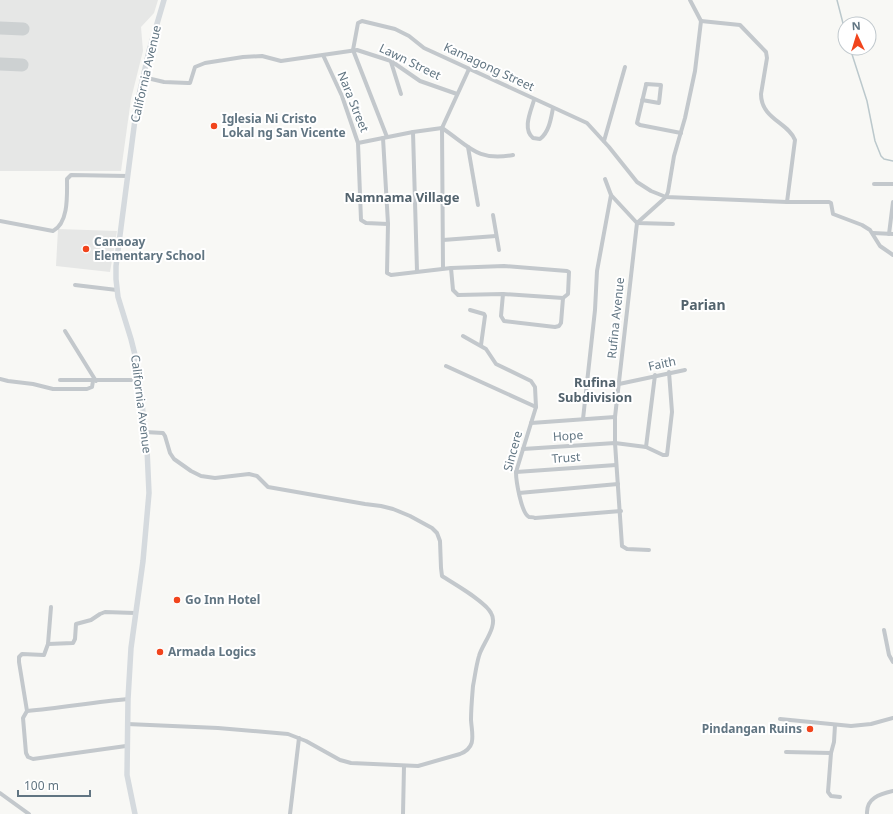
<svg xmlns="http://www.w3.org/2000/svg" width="893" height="814" font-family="'Noto Sans',sans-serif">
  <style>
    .built { fill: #e6e7e6 }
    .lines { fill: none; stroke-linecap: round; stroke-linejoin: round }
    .stream { stroke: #bbc8cc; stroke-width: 1.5 }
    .taxiway { stroke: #cdd1d2; stroke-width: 13 }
    .street { stroke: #c3c8cc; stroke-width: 4 }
    .secondary { stroke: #d5dade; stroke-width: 5.5 }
    .poi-dot { fill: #f1441c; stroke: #fff; stroke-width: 1.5 }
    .labels { text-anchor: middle; stroke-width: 4; stroke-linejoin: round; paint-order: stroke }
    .street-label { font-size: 12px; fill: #617582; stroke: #fff }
    .poi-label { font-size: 12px; font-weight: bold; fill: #617582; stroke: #fff; text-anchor: start }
    .neighbourhood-label { font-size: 13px; font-weight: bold; fill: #53636d; stroke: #fff }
    .quarter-label { font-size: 14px; font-weight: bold; fill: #53636d; stroke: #fff }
  </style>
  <rect width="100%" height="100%" fill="#f8f8f5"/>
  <g class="built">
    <polygon points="0,0 158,0 154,13 141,27 143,51 131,99 121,171 0,171"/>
    <polygon points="58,229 117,231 110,272 56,266"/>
  </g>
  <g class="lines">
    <g class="stream">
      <polyline points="837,0 845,31"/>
      <polyline points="850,48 867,101 875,141 881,156 884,159 893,161"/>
    </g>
    <g class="taxiway">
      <polyline points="0,28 23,29"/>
      <polyline points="0,64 22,65"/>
    </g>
    <g class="street">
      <polyline points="690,0 701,21"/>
      <path d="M 701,21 L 740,25 L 766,52 L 767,58 L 761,94 C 761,119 789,123 795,140 L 787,202 L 829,202 L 831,203 L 833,214 L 862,225 L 870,230 L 880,246 L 893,255"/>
      <polyline points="353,50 358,23 362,21 395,29 409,36 424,48 587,123 609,147 637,182 651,191 666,197 787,202"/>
      <polyline points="353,50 387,137"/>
      <polyline points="323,55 342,96 358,143 361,220 366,223 388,224"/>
      <polyline points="391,62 401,94"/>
      <polyline points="143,77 164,82 188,83 190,83 195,67 205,63 243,57 262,56 281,61 357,50 391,61 420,81 457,94"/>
      <path d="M 534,100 C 531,111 522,129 533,138 L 540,139 C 549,132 551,119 553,108"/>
      <polyline points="642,100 659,103 661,85 646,84 646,85 637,123 640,125 681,133"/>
      <path d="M 442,128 C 469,146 477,162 513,155"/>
      <polyline points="413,132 417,271"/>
      <polyline points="383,138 388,224 387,273 391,275 451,268 504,266 567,271 569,272 568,294 563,298 561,323 559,326 555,327 504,321 501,316 503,294"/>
      <polyline points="604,141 625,67"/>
      <polyline points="358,143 413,132 442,128"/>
      <polyline points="468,147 478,205"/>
      <polyline points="605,179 611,195 637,223 673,224"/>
      <polyline points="874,184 893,184"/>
      <polyline points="493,215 499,250"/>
      <path d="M 0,221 L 53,231 C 69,223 67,194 67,179 L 71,175 L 128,176"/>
      <polyline points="873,233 893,234"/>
      <polyline points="889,234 893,202"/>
      <polyline points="443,240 496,236"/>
      <polyline points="443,268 442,128 469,69"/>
      <polyline points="451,268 453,290 458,295 503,294 563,298"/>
      <polyline points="75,285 117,290"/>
      <polyline points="470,310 484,314 485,316 481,345"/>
      <polyline points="65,331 96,381"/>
      <path d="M 463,336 L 486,349 L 496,364 L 531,381 L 535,387 L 536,407 L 516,472 C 516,480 521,513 529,517 C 530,517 534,517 535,518 L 621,511"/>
      <polyline points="446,366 536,407"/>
      <polyline points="0,379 8,381 33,384 53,389 87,389 92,387 93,381"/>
      <polyline points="60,380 139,380"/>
      <polyline points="619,384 685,370"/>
      <polyline points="583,419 595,310 597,271 611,195"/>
      <polyline points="531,423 615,417"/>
      <polyline points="646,447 655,375"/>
      <polyline points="523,449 615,443 646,447 663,455 667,455 672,412 669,372"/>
      <polyline points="516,472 616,465"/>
      <polyline points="519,493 618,484"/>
      <polyline points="649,550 627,549 622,546 615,443 615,417 637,223 666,197 668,192 674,156 685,118 695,71 701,21"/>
      <polyline points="51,607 48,644 73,643 75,639 76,624 91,620 100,614 105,612 135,613"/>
      <polyline points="884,630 889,655 893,662"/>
      <polyline points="48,644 44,655 22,654 19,657 19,662 27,711 23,718 26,753 28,757 33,759 126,746"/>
      <path d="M 27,711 C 61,708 94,702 128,699"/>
      <polyline points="780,719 851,726 871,724 893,718"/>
      <path d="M 127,724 L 218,728 L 288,734 L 306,741 L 340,760 L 351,763 L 418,766 L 460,754 C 477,747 472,735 471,720 C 471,709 472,698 473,686 C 475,676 476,666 479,656 C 482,644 499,626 491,613 C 485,601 454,584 442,576 L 441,568 L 440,541 L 437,533 L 432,528 L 410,516 L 393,509 L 381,506 L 365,504 L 268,487 L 257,476 L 249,474 L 215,478 L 201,476 L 191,471 L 174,459 L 170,453 L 165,436 L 163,433 L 145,432"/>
      <polyline points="786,752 831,753 834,742 835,725"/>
      <polyline points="831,753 828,792 831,796 840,797"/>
      <polyline points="0,793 29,814"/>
      <polyline points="290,814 299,738"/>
      <polyline points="403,814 404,766"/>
      <path d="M 867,814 C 866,798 880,794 893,791"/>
    </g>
    <polyline class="secondary" points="135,814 127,775 128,699 131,648 143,561 149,493 147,449 138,367 131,339 118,297 116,279 116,266 137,104 149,51 164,0"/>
  </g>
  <g class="poi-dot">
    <circle cx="214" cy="126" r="4"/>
    <circle cx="86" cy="249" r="4"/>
    <circle cx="177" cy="600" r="4"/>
    <circle cx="160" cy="652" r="4"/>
    <circle cx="810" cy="729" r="4"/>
  </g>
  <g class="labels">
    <g class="street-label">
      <text transform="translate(410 62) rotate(26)" y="4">Lawn Street</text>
      <text transform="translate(489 67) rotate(25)" y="4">Kamagong Street</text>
      <text transform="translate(146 74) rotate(-77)" y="4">California Avenue</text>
      <text transform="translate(353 102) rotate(68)" y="4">Nara Street</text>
      <text transform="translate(616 318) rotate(-84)" y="4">Rufina Avenue</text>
      <text transform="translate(662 364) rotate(-12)" y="4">Faith</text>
      <text transform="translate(141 404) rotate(83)" y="4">California Avenue</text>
      <text transform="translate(568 436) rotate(-4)" y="4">Hope</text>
      <text transform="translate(513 451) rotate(-75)" y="4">Sincere</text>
      <text transform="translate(566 458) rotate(-4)" y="4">Trust</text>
    </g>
    <g class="poi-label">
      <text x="222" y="123">Iglesia Ni Cristo<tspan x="222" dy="14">Lokal ng San Vicente</tspan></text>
      <text x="94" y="246">Canaoay<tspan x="94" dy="14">Elementary School</tspan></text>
      <text x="185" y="604">Go Inn Hotel</text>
      <text x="168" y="656">Armada Logics</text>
      <text x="802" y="733" text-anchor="end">Pindangan Ruins</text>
    </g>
    <g class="neighbourhood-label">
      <text x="402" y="202">Namnama Village</text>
      <text x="595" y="387">Rufina<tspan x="595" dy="15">Subdivision</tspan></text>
    </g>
    <g class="quarter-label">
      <text x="703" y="310">Parian</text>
    </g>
  </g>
  <g transform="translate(857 36) rotate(356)"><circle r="19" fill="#ffffff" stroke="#c0c8cd"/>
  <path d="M0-3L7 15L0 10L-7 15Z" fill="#f1441c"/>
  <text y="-6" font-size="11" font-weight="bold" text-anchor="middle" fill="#617582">N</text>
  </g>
  <path d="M18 790v6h72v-6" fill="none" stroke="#617582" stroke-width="2"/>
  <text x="24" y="790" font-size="12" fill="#617582" stroke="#ffffff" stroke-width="3" paint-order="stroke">100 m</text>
</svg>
